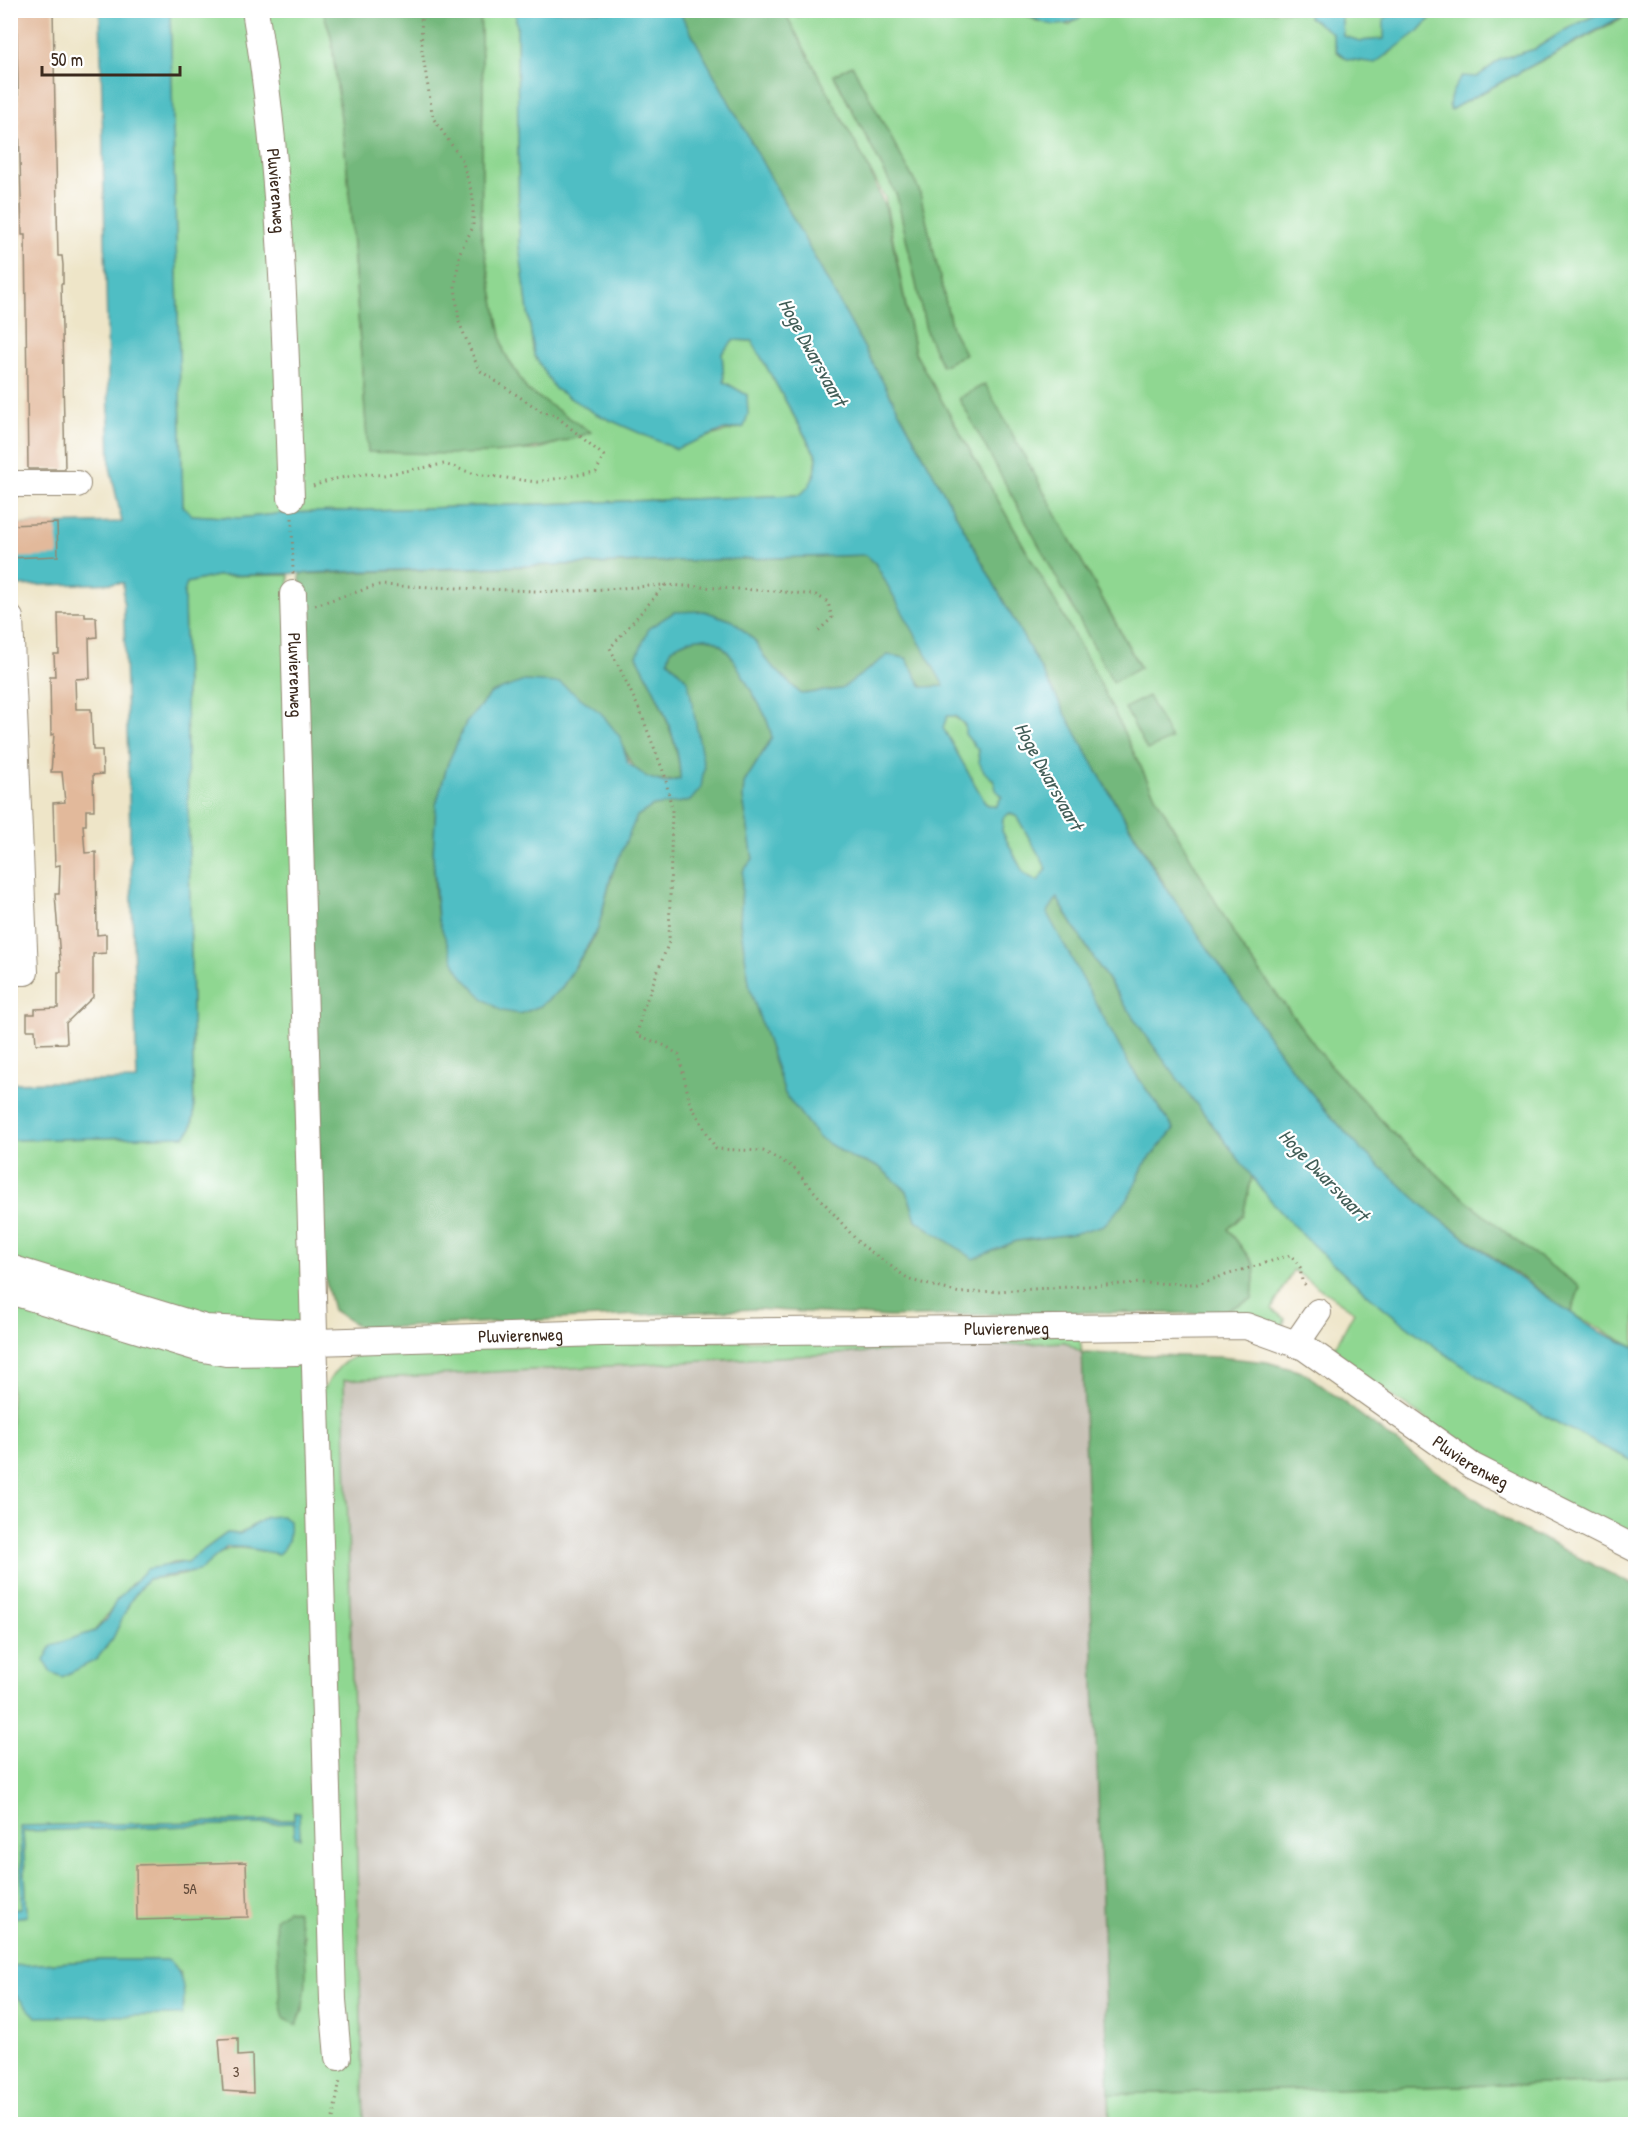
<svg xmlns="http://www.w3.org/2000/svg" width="1646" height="2135" font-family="'Patrick Hand',sans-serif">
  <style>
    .industrial { fill: #c9c3b8 }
    .green { fill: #8fd791; stroke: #658058; stroke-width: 1.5; fill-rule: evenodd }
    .forest { fill: #73b87b; stroke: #57714c; stroke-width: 1.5 }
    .water { fill: #50bec4; stroke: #467471; stroke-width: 1.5; fill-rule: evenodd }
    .building { fill: #e2b99b }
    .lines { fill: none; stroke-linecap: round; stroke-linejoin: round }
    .minor-casing { stroke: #948873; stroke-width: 28 }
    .path { stroke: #948873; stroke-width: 3; stroke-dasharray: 1.5 4.5; stroke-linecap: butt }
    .minor { stroke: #fff; stroke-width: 26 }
    .labels { text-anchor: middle; stroke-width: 4.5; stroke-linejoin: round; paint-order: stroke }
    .number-label { font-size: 15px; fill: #654e3d }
    .street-label { font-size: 18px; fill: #3b2a1e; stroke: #fff }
    .water-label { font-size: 20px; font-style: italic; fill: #425e58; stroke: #fff }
  </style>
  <rect width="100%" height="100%" fill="#fff"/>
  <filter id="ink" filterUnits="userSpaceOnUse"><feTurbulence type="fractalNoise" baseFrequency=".0167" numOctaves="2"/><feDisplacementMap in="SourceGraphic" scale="12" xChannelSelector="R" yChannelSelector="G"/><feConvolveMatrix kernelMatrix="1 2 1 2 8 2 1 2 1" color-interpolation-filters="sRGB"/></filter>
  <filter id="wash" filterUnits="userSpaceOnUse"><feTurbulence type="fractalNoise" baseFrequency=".008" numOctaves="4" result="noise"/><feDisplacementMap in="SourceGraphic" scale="24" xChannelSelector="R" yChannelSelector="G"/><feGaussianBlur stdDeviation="1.35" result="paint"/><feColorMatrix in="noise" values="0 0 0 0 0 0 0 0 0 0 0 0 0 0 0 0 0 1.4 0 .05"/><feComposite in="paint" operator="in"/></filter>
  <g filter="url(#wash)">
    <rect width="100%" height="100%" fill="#eee5c8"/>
    <polygon class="industrial" points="1065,1342 1082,1353 1110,2124 364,2124 344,1380"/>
    <g class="green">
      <path d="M 810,10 L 1019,11 L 1037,21 L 1069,25 L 1089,11 L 1307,11 L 1309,17 L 1332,33 L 1337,52 L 1347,59 L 1388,55 L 1398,44 L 1419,31 L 1437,11 L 1604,11 L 1565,30 L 1535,49 L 1501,59 L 1477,77 L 1450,110 L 1635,11 L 1635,1348 L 1571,1313 L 1580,1287 L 1515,1240 L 1454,1190 L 1396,1136 L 1328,1063 L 1242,948 L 1151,788 L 1093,669 L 915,353 L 885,198 L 784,11 L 795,11 L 798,17 ZM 852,65 L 919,190 L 952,329 L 965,354 L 942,366 L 927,334 L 897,196 L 834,76 ZM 985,385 L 1140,667 L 1140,668 L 959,399 Z"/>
      <polygon points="170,11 323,11 331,36 348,177 368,452 537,450 590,432 527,390 504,352 481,232 483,89 480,11 515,11 517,27 519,245 534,355 699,439 744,427 747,395 724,382 722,353 734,340 752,341 817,458 811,486 800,495 287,513 239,518 191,515 183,506"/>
      <polygon points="1341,11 1408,11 1389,16 1384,39 1360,41 1343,36"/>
      <polygon points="289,575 303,1328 204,1322 11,1262 10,1140 185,1136 191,1129 194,1115 184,593 186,583 216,576"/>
      <path d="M 947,715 C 965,717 972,737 979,752 L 978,756 L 1002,796 L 996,807 L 986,804 L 943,728 Z"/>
      <polygon points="1010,813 1017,817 1047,869 1038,881 1024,875 1002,831 1003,818"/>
      <path d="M 1252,1176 C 1354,1300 1491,1395 1635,1462 L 1635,1540 L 1504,1473 L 1312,1341 L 1315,1335 L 1335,1347 L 1354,1312 L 1293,1270 L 1272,1309 L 1285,1319 L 1282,1329 L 1218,1314 L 1252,1299 L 1255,1266 L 1228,1229 L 1243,1215 Z"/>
      <path d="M 11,1296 L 293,1357 L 325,1388 C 338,1362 350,1356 378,1349 L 1079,1333 L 1082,1353 L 1065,1342 L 344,1380 L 364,2124 L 11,2124 L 10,1990 L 17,1998 L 184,2007 L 180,1972 L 167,1960 L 103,1960 L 11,1966 L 11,1918 L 27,1916 L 23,1831 L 294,1823 L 300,1837 L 298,1812 L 294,1812 L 294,1820 L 21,1826 L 22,1906 L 20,1909 L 11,1910 ZM 266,1517 L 261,1551 C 215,1541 225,1557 189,1573 C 178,1578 160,1577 147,1579 L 131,1600 L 106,1648 L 75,1639 L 95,1631 L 131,1584 L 171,1563 L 187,1562 L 227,1533 L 240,1534 ZM 304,1935 L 303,2010 L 297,2025 L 280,2001 L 279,1974 Z"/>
      <polygon points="1635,2082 1635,2124 1110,2124 1109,2094"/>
    </g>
    <g class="forest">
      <path d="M 323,11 L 480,11 L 483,89 L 481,232 L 504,352 L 527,390 L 591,432 C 521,461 443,454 368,452 L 348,177 L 331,36 Z"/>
      <polygon points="679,11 784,11 867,165 886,209 915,353 1093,669 1151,788 1242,948 1328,1063 1396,1136 1454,1190 1515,1240 1580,1287 1571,1313 1429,1211 1360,1148 1325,1110 1285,1060 1181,912 1098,773"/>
      <polygon points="852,65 919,190 952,329 965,354 942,366 927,334 897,196 834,75"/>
      <polygon points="985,384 1140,668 1113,682 959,398"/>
      <path d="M 866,555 L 875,563 L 945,686 L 922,687 L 906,658 L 888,655 L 841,689 L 801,694 L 767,661 L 755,641 L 733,621 L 637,656 C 655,690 680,741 680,779 C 643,787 630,769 620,737 L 491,693 L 466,723 L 448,763 L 436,805 L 433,855 L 435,895 L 438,919 L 443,925 L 520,1014 L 540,1006 L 561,989 L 590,944 L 598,929 L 614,867 L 637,816 L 653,806 L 690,801 L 696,732 L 688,681 L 668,660 L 671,649 C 719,618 731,656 752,692 C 763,711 767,716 772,738 L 744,783 L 743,798 L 753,859 L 743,871 L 740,922 L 750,988 L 785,1094 L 819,1138 L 854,1159 L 878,1166 L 907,1191 L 916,1220 L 974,1259 L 1016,1241 L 1073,1234 L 1128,1199 L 1144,1165 L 1174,1129 L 1130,1066 L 1046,913 L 1057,898 C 1114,996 1182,1087 1252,1176 L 1243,1215 L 1228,1229 L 1255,1266 L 1252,1299 L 1218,1314 L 1088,1312 L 889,1317 L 756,1309 L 400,1327 L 359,1327 L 333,1310 L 323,1271 L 300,574 Z"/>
      <polygon points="1148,696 1171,739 1147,750 1125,708"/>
      <polygon points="1082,1353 1220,1357 1267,1362 1305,1373 1421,1461 1514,1525 1635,1586 1635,2082 1109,2094"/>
      <path d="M 287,1910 L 297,1912 C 307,1947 311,1992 297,2025 L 284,2019 L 280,2001 L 275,1919 Z"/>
    </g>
    <g class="water">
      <path d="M 100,11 L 170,11 L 183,506 L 192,515 L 239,518 L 287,513 L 800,495 C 813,484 816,474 817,457 L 752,341 L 734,340 L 722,353 L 724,382 L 747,395 L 748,414 L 744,427 L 721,431 L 676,449 L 596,414 L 555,389 L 534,355 L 519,245 L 517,27 L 515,11 L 679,11 L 1098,773 L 1158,876 L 1285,1060 L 1325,1110 L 1360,1148 L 1429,1211 L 1518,1277 L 1596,1330 L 1635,1348 L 1635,1462 C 1508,1403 1388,1324 1290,1222 C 1265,1196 1244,1166 1222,1137 C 1162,1061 1106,982 1057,898 L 1047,913 L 1130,1066 L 1174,1129 L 1144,1165 L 1128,1199 L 1104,1225 L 1073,1234 L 1016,1241 L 974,1259 L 916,1220 L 907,1191 L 878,1166 L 854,1159 L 819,1138 L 785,1094 L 750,989 L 740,922 L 743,871 L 753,859 L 743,798 L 744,783 L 772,738 C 767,716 763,711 752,692 C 731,656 719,618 671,649 L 668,660 L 688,681 L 704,767 L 701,788 L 690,801 L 653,806 L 637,816 L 611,876 L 598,929 L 561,989 L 540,1006 L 520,1014 L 502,1011 L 484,999 L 463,977 L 455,964 L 438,919 L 433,855 L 436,805 L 448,763 L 466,723 L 491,693 L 524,681 L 560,683 L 601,713 L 620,737 L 628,763 L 647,777 L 665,783 L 680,779 C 681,741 655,690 637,656 L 649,628 L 674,612 L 704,611 L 733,621 L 755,641 L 767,661 L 801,694 L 841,689 L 888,655 L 906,658 L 922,687 L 944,686 L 875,563 L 866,555 L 216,576 L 187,583 L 184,593 L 194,1115 L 191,1129 L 185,1136 L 11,1140 L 10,1083 L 137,1080 L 123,583 L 10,586 L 11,525 L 122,522 L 110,467 ZM 947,716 L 955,716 L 965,725 L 965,734 L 979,751 C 976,763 984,774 994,780 L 996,790 L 1002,796 L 996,807 L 986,804 L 943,728 ZM 1010,813 L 1017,817 L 1047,869 L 1038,881 L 1024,874 L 1002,831 L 1003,818 Z"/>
      <path d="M 1019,11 L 1089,10 L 1089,11 C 1063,33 1047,26 1019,11 Z"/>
      <path d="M 1307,11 L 1341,11 L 1343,36 L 1360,41 L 1384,39 L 1384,18 C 1401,10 1419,10 1437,11 L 1419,31 L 1375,63 L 1347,59 L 1337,51 L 1332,33 L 1309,17 Z"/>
      <path d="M 1604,11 L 1632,11 L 1450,110 C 1447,97 1455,87 1462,76 L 1477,77 L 1501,59 L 1535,49 L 1565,30 Z"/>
      <path d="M 282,1516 L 289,1521 C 290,1536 290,1545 278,1554 L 242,1547 L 227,1547 L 199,1571 L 147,1579 L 131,1600 L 113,1638 L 96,1660 L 62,1677 L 51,1672 L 44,1661 L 52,1645 L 95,1631 L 107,1619 L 116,1601 L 147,1569 L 187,1562 L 227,1533 L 240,1534 L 266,1517 Z"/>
      <polygon points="294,1812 299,1812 300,1838 295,1837 294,1823 23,1831 27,1916 11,1918 11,1910 20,1909 22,1906 20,1826 294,1820"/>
      <path d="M 103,1960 L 167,1960 C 184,1967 186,1999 182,2015 L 36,2017 L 11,1990 L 11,1966 Z"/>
    </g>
    <g id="blocks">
      <g class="building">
        <polygon points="16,10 53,10 58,256 62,256 63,265 63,284 61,284 65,469 28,469 25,235 22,235"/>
        <polygon points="57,523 58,556 10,558 10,525"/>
        <polygon points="58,613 85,613 85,617 96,617 97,637 89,638 90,678 75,679 76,709 91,709 93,750 102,750 103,774 93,775 94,810 86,810 86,825 83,825 85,853 96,852 97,935 106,934 106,953 93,954 93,997 66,1023 67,1043 36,1044 35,1030 27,1030 27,1014 35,1014 35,1009 58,1008 58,972 61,972 55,894 59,894 60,865 55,866 53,803 65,802 62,772 51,772 54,734 51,735 50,676 55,676 54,654 59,654"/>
        <polygon points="246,1862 248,1917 137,1920 136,1865"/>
        <polygon points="238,2038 238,2056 252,2055 253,2093 223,2091 219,2039"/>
      </g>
    </g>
  </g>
  <g filter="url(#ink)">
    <use href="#blocks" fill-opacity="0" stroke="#948873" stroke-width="1.5"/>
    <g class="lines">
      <defs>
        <g id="minor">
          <path id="s1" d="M 255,10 C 282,172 285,335 291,498"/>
          <polyline points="10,484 77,484"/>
          <path id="s2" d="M 293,594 L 333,2000 L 338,2057"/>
          <polyline points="10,618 25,972 10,972"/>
          <polyline points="10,1268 205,1328 298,1333 316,1342"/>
          <path id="s3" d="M 10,1291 L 198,1348 L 226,1353 L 297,1352 L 316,1342 L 601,1333 L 1246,1326 L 1304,1347 L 1472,1466 L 1636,1549"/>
          <polyline points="1296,1344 1318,1312"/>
        </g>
      </defs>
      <use href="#minor" class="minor-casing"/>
      <g class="path">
        <polyline points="313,486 334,479 366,474 383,475 444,464 475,474 537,482 596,472 604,456 555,415 541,411 479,370 459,322 455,286 460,252 473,227 473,197 462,160 433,118 422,50 421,10"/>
        <polyline points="292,518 293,574"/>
        <polyline points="665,585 610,648 640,711 665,776 672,810 669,942 642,1012 637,1035 666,1046 679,1055 690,1103 716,1149 763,1151 793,1167 859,1243 910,1280 960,1293 1141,1283 1197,1284 1291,1255 1300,1267 1302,1281 1307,1287"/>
        <polyline points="315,605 379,585 562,592 665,585 775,591 816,595 828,602 832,618 817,632"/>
        <polyline points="332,2124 340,2079"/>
      </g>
      <use href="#minor" class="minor"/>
    </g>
  </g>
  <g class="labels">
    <g class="number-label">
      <text x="190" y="1894">5A</text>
      <text x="236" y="2077">3</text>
    </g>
    <g class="street-label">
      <text dy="6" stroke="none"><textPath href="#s1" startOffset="182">Pluvierenweg</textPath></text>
      <text dy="6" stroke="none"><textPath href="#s2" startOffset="81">Pluvierenweg</textPath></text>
      <text dy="6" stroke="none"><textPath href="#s3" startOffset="1008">Pluvierenweg</textPath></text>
      <text dy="6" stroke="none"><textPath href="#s3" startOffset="522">Pluvierenweg</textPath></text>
      <text dy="6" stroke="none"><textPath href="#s3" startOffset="1512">Pluvierenweg</textPath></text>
    </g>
    <g class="water-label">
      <text transform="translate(813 352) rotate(61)" y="7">Hoge Dwarsvaart</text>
      <text transform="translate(1049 776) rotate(61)" y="7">Hoge Dwarsvaart</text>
      <text transform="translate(1324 1175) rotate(46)" y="7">Hoge Dwarsvaart</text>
    </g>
  </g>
  <rect width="1646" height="2135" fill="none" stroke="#fff" stroke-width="36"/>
  <path d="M42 66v9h138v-9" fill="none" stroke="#3b2a1e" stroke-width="3"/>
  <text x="51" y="66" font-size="18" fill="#3b2a1e" stroke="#ffffff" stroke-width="4.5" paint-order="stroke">50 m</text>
</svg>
